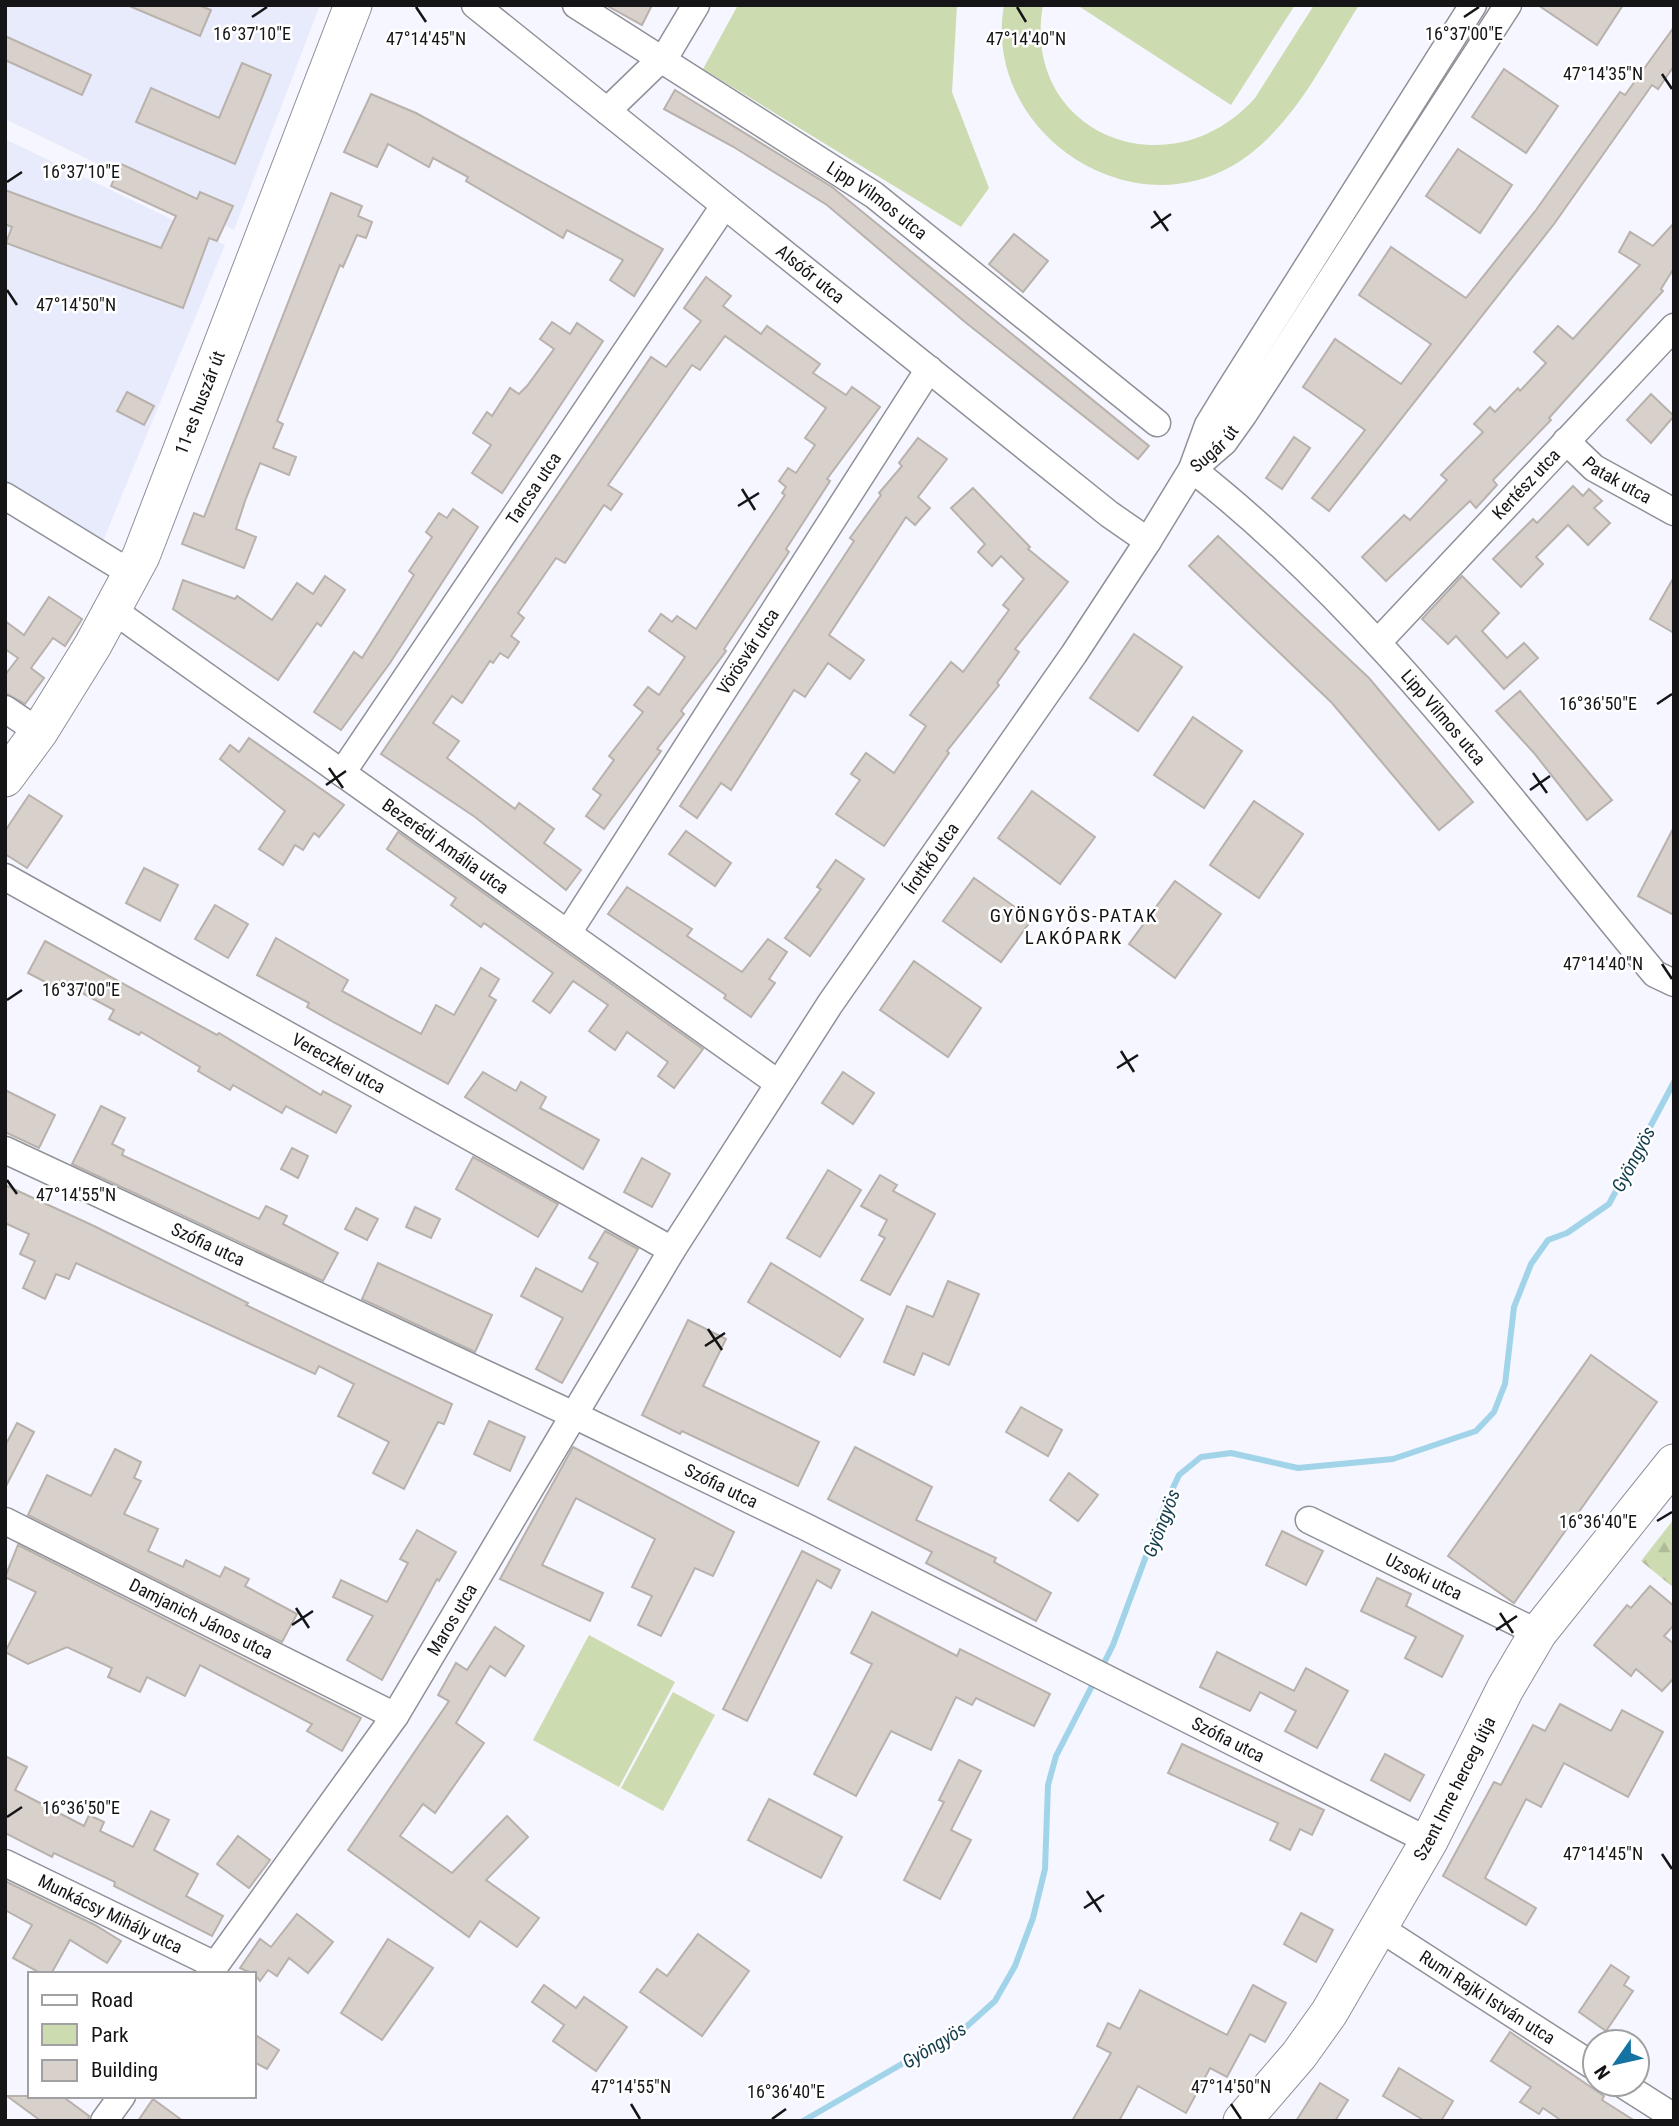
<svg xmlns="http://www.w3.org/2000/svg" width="1679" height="2126" font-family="'Roboto Condensed',sans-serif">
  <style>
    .built { fill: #e8ebfb }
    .green { fill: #cddbb1 }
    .forest { fill: url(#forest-firs) }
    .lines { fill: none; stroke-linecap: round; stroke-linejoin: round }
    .stream { stroke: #a2d4e9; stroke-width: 6 }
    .building { fill: #d8d0cb; stroke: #b9b2ac; stroke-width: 2 }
    .street-casing { stroke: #8f9198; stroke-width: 29 }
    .secondary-casing { stroke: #8f9198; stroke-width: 39 }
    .street { stroke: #fff; stroke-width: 26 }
    .secondary { stroke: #fff; stroke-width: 37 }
    .ticks { fill: none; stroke: #151518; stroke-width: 2.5 }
    .labels { text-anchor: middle; stroke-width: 5; stroke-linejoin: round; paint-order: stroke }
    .street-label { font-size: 18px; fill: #151518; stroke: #fff }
    .neighbourhood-label { font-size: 19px; letter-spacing: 2px; fill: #151518; stroke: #fff }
    .water-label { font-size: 19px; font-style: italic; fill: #123d4d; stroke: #fff }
    .ticks-label { font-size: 18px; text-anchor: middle; fill: #151518; stroke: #fff; stroke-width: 5; stroke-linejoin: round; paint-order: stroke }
  </style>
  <defs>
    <pattern id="forest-firs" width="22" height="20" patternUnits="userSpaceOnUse" patternTransform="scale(1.75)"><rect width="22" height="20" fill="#cddbb1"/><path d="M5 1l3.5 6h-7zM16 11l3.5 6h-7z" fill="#afbb98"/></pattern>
  </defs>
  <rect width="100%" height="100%" fill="#f5f6ff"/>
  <g class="built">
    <polygon points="5,5 320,5 234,230 5,119"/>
    <polygon points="5,139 225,245 96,558 5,502"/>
  </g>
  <g class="green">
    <polygon points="738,5 957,5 952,92 989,188 961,227 703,69"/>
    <path d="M 1004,5 L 1043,5 C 1020,133 1169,194 1255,98 L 1314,5 L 1359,5 C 1323,62 1292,131 1232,166 C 1124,228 982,128 1004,5 Z"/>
    <polygon points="1077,5 1295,5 1231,105"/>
    <polygon points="589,1635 675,1682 619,1787 533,1740"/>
    <polygon points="673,1692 715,1715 663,1811 621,1788"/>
  </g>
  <polygon class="forest" points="1674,1519 1674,1588 1641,1561"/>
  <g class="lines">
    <g class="stream">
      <polyline points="1102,1667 1113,1645 1165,1505 1179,1475 1201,1457 1231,1453 1298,1468 1393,1459 1476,1431 1494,1412 1505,1384 1514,1307 1531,1264 1548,1240 1567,1233 1609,1204 1674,1082"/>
      <polyline points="803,2121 966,2027 995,2001 1015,1966 1033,1918 1045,1869 1048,1785 1056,1756 1095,1680"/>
    </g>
  </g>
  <g class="building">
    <polygon points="127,5 198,5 211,10 200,36"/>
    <polygon points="606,5 652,5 642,25"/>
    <polygon points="1538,5 1623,5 1597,45"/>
    <polygon points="1674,27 1674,66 1658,89 1652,85 1554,224 1329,511 1312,498 1365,430 1303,387 1335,339 1401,384 1431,344 1359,295 1391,247 1466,298 1536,210 1620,92 1625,95"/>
    <polygon points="5,36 91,75 82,95 5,60"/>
    <polygon points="242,63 271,75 235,164 136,122 151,88 219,118"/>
    <polygon points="1504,69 1558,106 1526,153 1472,117"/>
    <polygon points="675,90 832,187 1149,446 1138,459 965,322 827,205 732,146 664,109"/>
    <polygon points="371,94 416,113 663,249 634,296 610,280 623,260 567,230 563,238 466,181 468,177 433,158 429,167 388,144 377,167 344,152"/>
    <polygon points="1458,149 1512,185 1480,233 1426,196"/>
    <polygon points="121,164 197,199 200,192 233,206 217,241 209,238 183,308 6,243 12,227 5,224 5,190 161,248 176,216 111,186"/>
    <polygon points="331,193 362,206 358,216 372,222 366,238 357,235 343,267 340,265 277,421 283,424 273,448 296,457 289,475 260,463 245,501 236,529 256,537 244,568 182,544 194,513 204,517"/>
    <polygon points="1674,223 1674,268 1661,289 1663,291 1549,418 1551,420 1493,480 1497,485 1476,508 1470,501 1386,581 1362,557 1404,515 1410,520 1447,480 1441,475 1483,432 1474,424 1490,407 1495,412 1518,388 1520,391 1546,363 1534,352 1558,326 1573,339 1640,265 1619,252 1630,232 1653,246"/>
    <polygon points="1014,234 1048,261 1023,292 989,264"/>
    <polygon points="706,277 731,296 723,306 761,334 767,326 820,364 813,373 846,395 852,387 880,407 827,479 830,481 786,549 789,552 724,649 726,651 681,711 684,714 657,749 661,751 604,829 586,816 601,795 593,789 614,760 609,756 643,712 634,705 648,687 659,695 685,657 649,631 661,614 672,622 677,616 696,629 785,495 782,493 786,487 779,481 788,468 796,473 815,445 805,438 826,408 725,336 700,370 692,365 608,485 622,494 611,510 604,505 565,563 556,558 518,613 524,618 511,636 519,642 508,658 500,653 493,663 490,661 462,703 452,696 433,723 459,741 447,758 515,809 519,803 554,829 544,843 581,870 566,890 475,817 381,754 651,357 666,367 701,321 684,308"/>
    <polygon points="552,322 570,334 577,323 603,341 502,493 472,473 491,445 473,433 487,412 492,416 510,388 519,394 527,386 554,349 540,339"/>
    <polygon points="127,392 154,406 144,425 117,411"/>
    <polygon points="1651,394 1674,416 1651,443 1627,420"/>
    <polygon points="1294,437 1310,448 1282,489 1266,478"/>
    <polygon points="918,438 947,459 918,497 930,508 915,525 906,517 829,635 864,660 850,679 828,663 805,697 794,690 731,790 721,783 697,818 680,806 854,541 850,538 881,495 879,493 902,466 899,463"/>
    <polygon points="1573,486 1583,496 1589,489 1602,501 1594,508 1610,523 1588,545 1568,525 1536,557 1543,564 1521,587 1493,559 1533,519 1537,523"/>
    <polygon points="973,488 1030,547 1028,549 1068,582 1015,649 1019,652 997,683 999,685 947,751 949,753 884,846 836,814 860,780 851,774 866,753 894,773 926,726 910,715 951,662 963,672 1009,610 1003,605 1024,579 1001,556 992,566 978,552 985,544 951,508"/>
    <polygon points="453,509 478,527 390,663 341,730 314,712 354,652 362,658 414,575 409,571 432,537 426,532 439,513 447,518"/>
    <polygon points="1218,536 1369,678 1473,802 1439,830 1332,703 1189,566"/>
    <polygon points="325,576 345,590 321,626 317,623 278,680 173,609 183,580 235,599 237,596 272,620 297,583 313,594"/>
    <polygon points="1462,576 1499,613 1482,631 1507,658 1524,643 1538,658 1504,689 1456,636 1448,644 1422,619"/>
    <polygon points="1674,577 1674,633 1650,619"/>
    <polygon points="49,597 82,619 65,646 53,638 31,668 44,678 25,704 5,693 5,675 18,658 5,649 5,621 24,635"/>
    <polygon points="1134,634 1182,667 1138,731 1090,698"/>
    <polygon points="1520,691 1612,800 1587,820 1534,753 1496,711"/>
    <polygon points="1193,717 1242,751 1204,808 1154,775"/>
    <polygon points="249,738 344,805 319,837 314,833 303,850 295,845 283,865 259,849 285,811 220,759 230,745 239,752"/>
    <polygon points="1032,791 1095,837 1060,884 998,838"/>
    <polygon points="29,795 62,816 27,868 5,854 5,831"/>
    <polygon points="1254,801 1303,834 1259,898 1210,865"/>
    <polygon points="1674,827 1674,915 1638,896"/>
    <polygon points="686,831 731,863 715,886 669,854"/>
    <polygon points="398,832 703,1049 674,1088 658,1076 668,1062 627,1032 615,1050 589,1031 608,1005 573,981 550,1013 533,1001 553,973 484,923 481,927 451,905 456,898 387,849"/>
    <polygon points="836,860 864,879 810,956 785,938 821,889 817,887"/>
    <polygon points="144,868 178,885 160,921 126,903"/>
    <polygon points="974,878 1032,919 1001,962 943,921"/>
    <polygon points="1175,881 1221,914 1175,978 1129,944"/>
    <polygon points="627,887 692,929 687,936 742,972 768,939 787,952 769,979 775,983 751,1017 724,998 726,995 608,914"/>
    <polygon points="215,905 248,924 228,958 195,939"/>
    <polygon points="276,938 348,980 342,991 421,1034 436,1005 454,1015 481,968 499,979 489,996 496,1000 448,1084 335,1023 307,1007 309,1003 257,975"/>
    <polygon points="45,941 217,1035 219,1033 321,1095 323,1091 351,1106 336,1133 286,1106 282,1113 233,1085 230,1090 198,1071 200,1067 141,1032 139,1035 109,1019 114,1010 60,981 57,988 28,973"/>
    <polygon points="914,961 981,1008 948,1057 880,1010"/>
    <polygon points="483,1072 516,1091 521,1082 546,1097 540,1108 599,1140 583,1169 465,1097"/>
    <polygon points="843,1072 874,1093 853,1124 822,1103"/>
    <polygon points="5,1090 55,1115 39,1148 5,1132"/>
    <polygon points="101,1106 125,1118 112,1144 124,1150 122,1155 259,1219 266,1206 287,1216 283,1224 338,1253 323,1281 72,1164"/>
    <polygon points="292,1148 308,1156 298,1178 281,1169"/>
    <polygon points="473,1157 558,1204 538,1237 456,1189"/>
    <polygon points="642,1158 670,1174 652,1207 624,1192"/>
    <polygon points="828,1170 861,1190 820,1257 787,1238"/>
    <polygon points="880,1175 897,1185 893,1191 935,1214 890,1295 861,1280 885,1238 879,1235 887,1220 861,1206"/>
    <polygon points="5,1185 94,1226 248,1303 246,1305 452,1404 444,1424 438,1422 404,1489 373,1473 389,1442 338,1416 354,1384 319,1366 315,1374 76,1263 69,1279 56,1274 45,1299 23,1288 35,1261 20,1254 29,1234 5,1223"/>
    <polygon points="415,1207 440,1219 431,1238 406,1227"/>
    <polygon points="356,1208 378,1219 367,1240 345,1229"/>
    <polygon points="605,1231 638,1249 562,1383 536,1369 563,1318 521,1296 536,1268 582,1292 598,1263 589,1258"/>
    <polygon points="378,1263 492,1315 475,1352 362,1299"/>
    <polygon points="771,1263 863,1319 840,1357 748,1302"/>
    <polygon points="948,1281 979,1294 949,1365 923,1353 914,1375 884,1362 907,1306 933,1317"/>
    <polygon points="688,1320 726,1339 703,1386 819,1442 798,1486 682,1431 680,1434 642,1415"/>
    <polygon points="1591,1355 1657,1402 1514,1603 1448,1556"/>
    <polygon points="1021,1407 1062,1430 1048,1456 1006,1432"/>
    <polygon points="489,1421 525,1437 510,1471 474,1454"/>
    <polygon points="17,1423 34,1432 5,1488 5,1446"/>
    <polygon points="573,1447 734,1532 713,1576 695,1568 661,1636 638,1625 652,1596 632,1587 655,1539 576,1498 542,1565 603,1593 590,1621 500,1579"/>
    <polygon points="855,1447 932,1487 916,1520 996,1558 994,1562 1051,1593 1036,1621 926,1563 932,1552 828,1499"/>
    <polygon points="115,1449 141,1462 134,1478 141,1481 124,1514 158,1529 148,1551 183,1567 186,1560 220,1577 225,1567 249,1579 245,1586 297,1614 282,1642 28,1515 47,1475 91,1496"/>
    <polygon points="1069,1473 1098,1495 1078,1521 1050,1500"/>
    <polygon points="417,1530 456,1552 439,1581 437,1579 382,1680 347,1660 373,1616 333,1597 341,1580 387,1602 408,1563 400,1559"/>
    <polygon points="1282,1531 1323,1551 1306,1585 1266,1565"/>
    <polygon points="18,1545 361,1718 342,1751 307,1731 312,1724 200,1665 185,1696 147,1677 140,1692 108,1677 112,1668 67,1647 28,1664 5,1652 36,1592 5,1577"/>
    <polygon points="802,1551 840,1570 831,1588 817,1580 747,1721 723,1709"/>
    <polygon points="1377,1578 1411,1594 1406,1606 1463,1636 1442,1677 1405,1658 1416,1637 1361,1611"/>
    <polygon points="1650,1586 1674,1606 1674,1625 1664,1636 1674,1644 1674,1678 1662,1691 1636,1669 1631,1676 1594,1645 1627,1605 1631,1608"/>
    <polygon points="872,1612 957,1656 960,1649 1050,1694 1034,1726 976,1698 972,1705 956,1697 931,1750 891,1731 856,1796 814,1774 872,1664 851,1653"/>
    <polygon points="495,1627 524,1646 505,1676 490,1666 456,1723 484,1743 435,1813 423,1804 400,1836 452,1873 507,1816 528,1837 486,1880 539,1918 517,1947 480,1921 469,1937 348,1850 449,1701 438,1695 456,1663 467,1670"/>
    <polygon points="1217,1652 1294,1691 1306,1668 1348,1691 1317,1748 1285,1731 1296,1711 1260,1692 1250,1711 1200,1687"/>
    <polygon points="1560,1704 1611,1731 1622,1710 1663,1732 1628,1797 1564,1763 1541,1807 1526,1799 1485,1878 1536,1908 1526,1925 1443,1876 1494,1782 1501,1785 1533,1725 1545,1731"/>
    <polygon points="1182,1744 1324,1810 1312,1835 1300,1829 1290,1850 1270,1840 1278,1823 1168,1773"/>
    <polygon points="1385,1754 1424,1775 1410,1801 1371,1780"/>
    <polygon points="5,1756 27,1767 15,1790 84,1826 89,1815 104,1822 100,1831 133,1847 151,1811 169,1820 154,1850 198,1874 186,1896 223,1916 212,1936 114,1886 115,1882 54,1853 52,1857 5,1833"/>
    <polygon points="959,1760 981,1771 951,1830 971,1840 940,1899 904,1880 944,1802 939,1800"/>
    <polygon points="769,1799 842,1837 821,1878 748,1840"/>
    <polygon points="238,1836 270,1860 249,1888 217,1864"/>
    <polygon points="5,1881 95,1925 121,1941 107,1963 70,1940 51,1974 42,1974 13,1958 32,1925 5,1910"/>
    <polygon points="1301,1913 1333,1930 1316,1962 1284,1944"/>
    <polygon points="297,1914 333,1942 308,1973 289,1958 277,1976 268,1970 260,1981 254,1974 240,1968 260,1939 271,1947"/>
    <polygon points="698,1934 749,1971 702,2036 640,1992 657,1969 667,1976"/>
    <polygon points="388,1939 433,1968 382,2040 341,2013"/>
    <polygon points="1611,1965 1629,1977 1624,1985 1633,1991 1606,2031 1579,2012"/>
    <polygon points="544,1985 576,2008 584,1997 627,2027 596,2071 553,2041 564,2025 532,2002"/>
    <polygon points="1253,1985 1286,2003 1265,2042 1250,2034 1227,2077 1210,2068 1186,2113 1138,2086 1119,2121 1072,2121 1111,2053 1097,2046 1108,2023 1120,2029 1140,1990 1227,2035"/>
    <polygon points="1510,2032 1604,2096 1602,2100 1635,2121 1562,2121 1543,2108 1539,2114 1520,2102 1531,2087 1491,2061"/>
    <polygon points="254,2034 279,2050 267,2069 254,2062"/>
    <polygon points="1399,2068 1453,2101 1441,2121 1425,2121 1383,2096"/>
    <polygon points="1320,2083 1348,2100 1335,2121 1296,2121"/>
    <polygon points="7,2096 62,2096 89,2116 88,2121 41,2121"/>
    <polygon points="153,2099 183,2121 138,2121"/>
  </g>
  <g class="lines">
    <defs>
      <g id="street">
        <path id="s1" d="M 475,5 L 1109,514 L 1148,541"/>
        <path id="s2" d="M 576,5 L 874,195 L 1157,423"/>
        <polyline points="607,111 668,52 696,5"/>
        <path id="s3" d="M 1566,441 L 1594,468 L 1674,512"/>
        <path id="s4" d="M 1194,468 L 1224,442 L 1244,414 L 1508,5"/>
        <path id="s5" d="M 1192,469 C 1372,610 1509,799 1655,974 L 1674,983"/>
        <polyline points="5,496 132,574"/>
        <path id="s6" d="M 113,610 L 778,1083"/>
        <path id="s7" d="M 1379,641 L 1674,327"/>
        <polyline points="5,709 39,732"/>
        <path id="s8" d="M 342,773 L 724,206"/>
        <path id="s9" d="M 5,877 L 672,1250"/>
        <path id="s10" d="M 568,933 L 929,369"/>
        <path id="s11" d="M 5,1150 L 576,1416 L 806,1527 L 1429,1841"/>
        <path id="s12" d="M 1309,1520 L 1538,1633"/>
        <path id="s13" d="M 5,1521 L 395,1716"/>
        <path id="s14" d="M 5,1863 L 215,1965"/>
        <path id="s15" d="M 1378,1927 L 1595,2067"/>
        <path id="s16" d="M 209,1974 L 395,1716 L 672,1250 L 830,1004 L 1074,654 L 1148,541 L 1192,469 L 1208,425 L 1227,394 L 1473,5"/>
        <polyline points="1622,2084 1674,2117"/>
        <polyline points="104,2121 122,2096"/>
      </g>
      <g id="secondary">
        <path id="s17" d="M 5,778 L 39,732 L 93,645 L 141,556 L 353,5"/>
        <path id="s18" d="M 1242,2121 L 1299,2055 L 1329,2013 L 1429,1841 L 1505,1689 L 1538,1633 L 1674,1463"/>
      </g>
    </defs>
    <use href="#street" class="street-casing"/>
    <use href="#secondary" class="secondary-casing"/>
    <use href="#street" class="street"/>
    <use href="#secondary" class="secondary"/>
  </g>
  <path class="ticks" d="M 416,7 L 426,22M 1017,7 L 1026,22M 252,17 L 267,7M 1464,17 L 1479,7M 1662,74 L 1672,89M 7,182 L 22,172M 1154,211 L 1168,231M 1151,228 L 1171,214M 7,290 L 17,305M 742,489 L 755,510M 738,506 L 759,493M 1657,704 L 1672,694M 329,768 L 343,788M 1533,773 L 1547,793M 326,785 L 346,771M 1530,790 L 1550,776M 1662,964 L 1672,979M 7,1000 L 22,990M 1121,1051 L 1134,1072M 1117,1068 L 1138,1055M 7,1180 L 17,1194M 708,1329 L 722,1350M 705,1346 L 725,1333M 1657,1521 L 1672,1512M 296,1608 L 309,1628M 1500,1613 L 1513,1633M 292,1625 L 313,1611M 1496,1630 L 1517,1616M 7,1817 L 22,1807M 1662,1854 L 1672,1869M 1087,1891 L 1101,1912M 1084,1908 L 1104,1895M 631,2104 L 640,2119M 1231,2104 L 1241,2119M 772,2119 L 786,2109"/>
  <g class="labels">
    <g class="street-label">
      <text dy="6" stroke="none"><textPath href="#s2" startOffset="359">Lipp Vilmos utca</textPath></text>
      <text dy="6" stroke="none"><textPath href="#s1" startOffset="430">Alsóőr utca</textPath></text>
      <text dy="6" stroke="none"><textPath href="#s17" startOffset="425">11-es huszár út</textPath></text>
      <text dy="6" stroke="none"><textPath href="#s4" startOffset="28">Sugár út</textPath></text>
      <text dy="6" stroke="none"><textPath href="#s3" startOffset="65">Patak utca</textPath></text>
      <text dy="6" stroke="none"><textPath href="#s7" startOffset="215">Kertész utca</textPath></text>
      <text dy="6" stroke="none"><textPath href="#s8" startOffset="343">Tarcsa utca</textPath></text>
      <text dy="6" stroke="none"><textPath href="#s10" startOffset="334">Vörösvár utca</textPath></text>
      <text dy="6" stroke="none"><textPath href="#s5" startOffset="354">Lipp Vilmos utca</textPath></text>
      <text dy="6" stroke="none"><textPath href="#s6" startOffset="408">Bezerédi Amália utca</textPath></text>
      <text dy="6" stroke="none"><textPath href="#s16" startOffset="1330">Írottkő utca</textPath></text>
      <text dy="6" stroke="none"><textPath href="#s9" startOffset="382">Vereczkei utca</textPath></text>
      <text dy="6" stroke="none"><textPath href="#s11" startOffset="224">Szófia utca</textPath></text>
      <text dy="6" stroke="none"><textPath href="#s11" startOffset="791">Szófia utca</textPath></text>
      <text dy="6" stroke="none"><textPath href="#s12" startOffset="128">Uzsoki utca</textPath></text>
      <text dy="6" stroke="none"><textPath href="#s13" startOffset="219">Damjanich János utca</textPath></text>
      <text dy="6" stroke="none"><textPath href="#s16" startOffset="430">Maros utca</textPath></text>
      <text dy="6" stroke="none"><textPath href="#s11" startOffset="1358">Szófia utca</textPath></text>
      <text dy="6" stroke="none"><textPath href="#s18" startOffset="396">Szent Imre herceg útja</textPath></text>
      <text dy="6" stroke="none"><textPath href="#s14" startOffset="117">Munkácsy Mihály utca</textPath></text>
      <text dy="6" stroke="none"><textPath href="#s15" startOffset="130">Rumi Rajki István utca</textPath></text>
    </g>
    <g class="neighbourhood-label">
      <text x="1074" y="922">GYÖNGYÖS-PATAK<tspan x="1074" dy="22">LAKÓPARK</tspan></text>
    </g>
    <g class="water-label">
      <text transform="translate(1633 1159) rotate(-62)" y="7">Gyöngyös</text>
      <text transform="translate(1161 1523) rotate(-69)" y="7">Gyöngyös</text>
      <text transform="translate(934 2045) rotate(-31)" y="7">Gyöngyös</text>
    </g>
  </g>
  <g class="ticks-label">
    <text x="252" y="40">16°37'10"E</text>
    <text x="1464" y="40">16°37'00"E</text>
    <text x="426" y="45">47°14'45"N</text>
    <text x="1026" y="45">47°14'40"N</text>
    <text x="1603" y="80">47°14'35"N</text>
    <text x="81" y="178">16°37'10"E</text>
    <text x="76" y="311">47°14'50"N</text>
    <text x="1598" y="710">16°36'50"E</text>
    <text x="1603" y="970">47°14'40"N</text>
    <text x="81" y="996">16°37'00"E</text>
    <text x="76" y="1201">47°14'55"N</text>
    <text x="1598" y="1528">16°36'40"E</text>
    <text x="81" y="1814">16°36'50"E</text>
    <text x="1603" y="1860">47°14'45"N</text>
    <text x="631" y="2093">47°14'55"N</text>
    <text x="1231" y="2093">47°14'50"N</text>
    <text x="786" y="2098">16°36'40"E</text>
  </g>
  <rect width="1679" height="2126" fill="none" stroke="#151518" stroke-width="14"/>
  <rect x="28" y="1972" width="228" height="126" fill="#ffffff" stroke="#a1a1a3" stroke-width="2"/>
  <rect x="42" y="1995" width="35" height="10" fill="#ffffff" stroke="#a1a1a3" stroke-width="2"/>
  <text x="91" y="2007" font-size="21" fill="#151518">Road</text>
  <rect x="42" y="2024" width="35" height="21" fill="#cddbb1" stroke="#a1a1a3" stroke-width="2"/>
  <text x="91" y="2042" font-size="21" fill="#151518">Park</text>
  <rect x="42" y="2060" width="35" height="21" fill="#d8d0cb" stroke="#a1a1a3" stroke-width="2"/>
  <text x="91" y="2077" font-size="21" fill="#151518">Building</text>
  <g transform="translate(1616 2063) rotate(236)"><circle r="33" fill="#ffffff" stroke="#a1a1a3" stroke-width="2"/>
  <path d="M0-5L12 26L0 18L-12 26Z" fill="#1573a1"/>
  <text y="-10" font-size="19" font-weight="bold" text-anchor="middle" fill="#151518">N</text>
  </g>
</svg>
